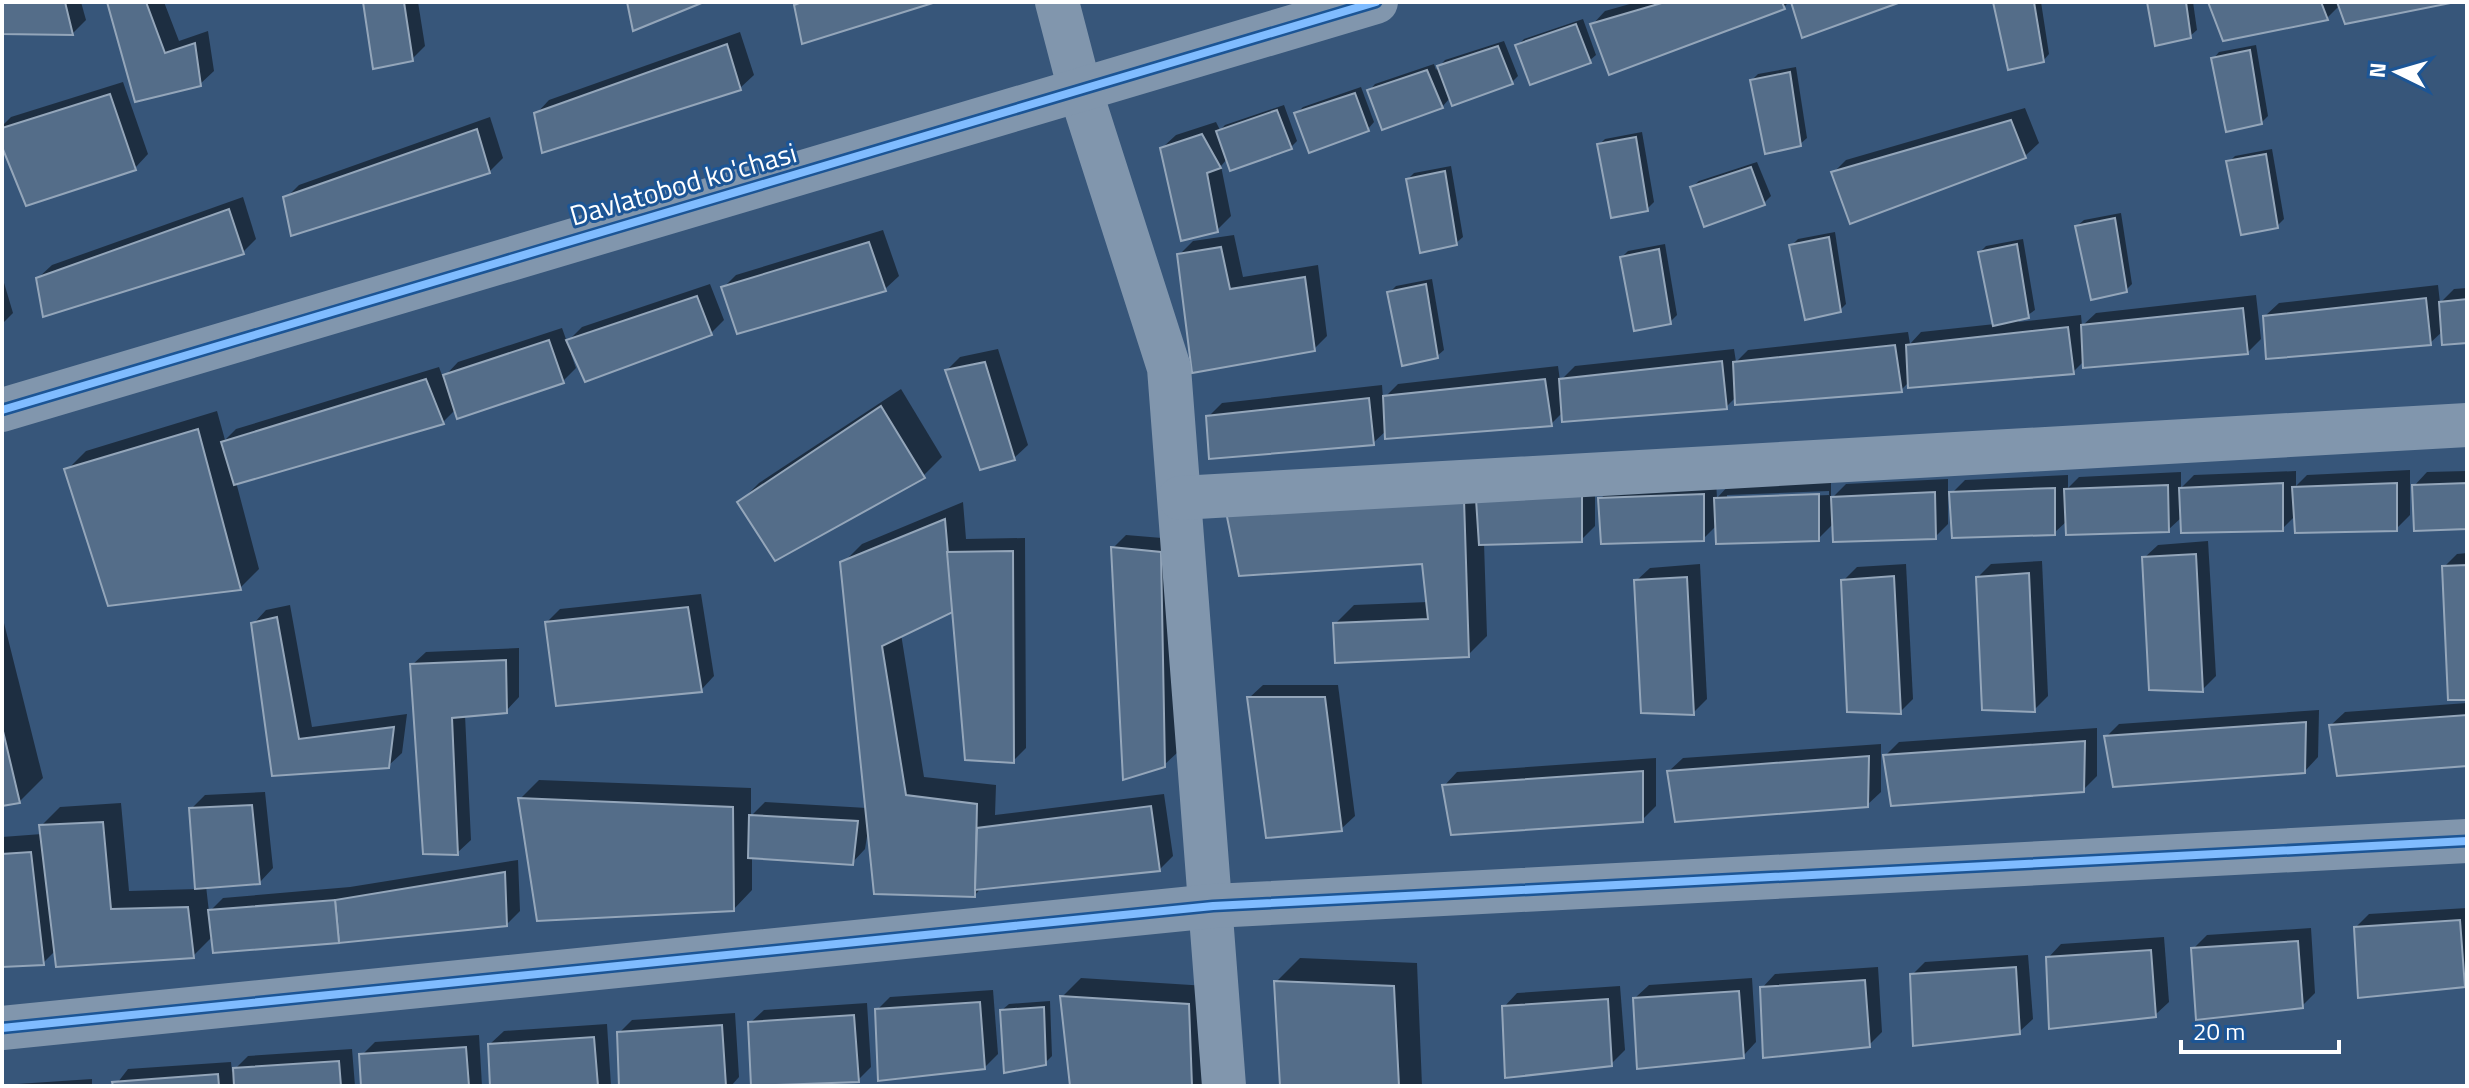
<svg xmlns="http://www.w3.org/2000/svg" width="2469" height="1088" font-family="'Titillium Web',sans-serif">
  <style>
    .shadow { fill: #0007; fill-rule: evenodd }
    .building { fill: #546d89; stroke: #94a6ba; stroke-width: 2 }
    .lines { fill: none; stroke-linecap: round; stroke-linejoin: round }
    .minor { stroke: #8196ad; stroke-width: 44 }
    .cycleway-casing { stroke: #1c5595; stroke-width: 13 }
    .cycleway { stroke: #80bcff; stroke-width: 8 }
    .labels { text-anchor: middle; stroke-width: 6; stroke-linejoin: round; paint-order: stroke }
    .street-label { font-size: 28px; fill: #fff; stroke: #1c5595 }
  </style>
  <rect width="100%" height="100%" fill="#37567a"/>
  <g class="shadow">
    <polygon points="2,2 81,2 86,20 73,33 2,32"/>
    <polygon points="109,2 164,2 179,41 208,31 214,71 200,84 136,100"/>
    <polygon points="365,2 418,2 425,46 412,59"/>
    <polygon points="1637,2 1789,2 1784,7 1592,25 1605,11"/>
    <polygon points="1995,2 2041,2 2049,54 2043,61"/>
    <polygon points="2149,2 2193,2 2197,30 2190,36"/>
    <polygon points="2211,2 2444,2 2340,5 2327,18"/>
    <polygon points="1583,19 1596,55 1589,61 1518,45 1524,39"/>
    <polygon points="740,32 754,75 740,88 536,114 549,100"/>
    <polygon points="1504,41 1518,76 1512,82 1450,98 1442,107 1369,91 1375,84 1434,64 1436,70 1445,60"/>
    <polygon points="2256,45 2268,116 2261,123 2213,59 2219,52"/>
    <polygon points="1796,67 1807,138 1800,144 1752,80 1758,74"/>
    <polygon points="123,82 148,154 135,168 2,142 2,126 11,117"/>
    <polygon points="1361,87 1374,122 1368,129 1296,114 1303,107"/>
    <polygon points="1284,105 1297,141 1291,147 1228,158 1221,166 1231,216 1217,230 1162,148 1176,135 1216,122 1220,130 1225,125"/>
    <polygon points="2025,108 2039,143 2025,156 1833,173 1846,160"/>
    <polygon points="490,117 503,158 489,172 286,198 299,185"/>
    <polygon points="1642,132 1654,202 1647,209 1599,145 1605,139"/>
    <polygon points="2272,149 2284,219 2277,226 2229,162 2235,156"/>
    <polygon points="1757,162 1771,196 1764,203 1692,187 1699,181"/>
    <polygon points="1451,166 1463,237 1456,243 1408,179 1414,173"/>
    <polygon points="243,197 256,239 243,252 38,278 52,265"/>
    <polygon points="2121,213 2132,284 2126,290 2077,226 2084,220"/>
    <polygon points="883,230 899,276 885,289 723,288 736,275"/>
    <polygon points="1835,232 1846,304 1840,310 1791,246 1798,239"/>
    <polygon points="1234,235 1243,277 1318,265 1327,336 1314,349 1179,255 1193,241"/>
    <polygon points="2023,239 2035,310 2018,322 2081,315 2082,326 2096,313 2256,295 2261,339 2248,352 2085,360 2073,372 1910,381 1901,390 1737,396 1726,407 1563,412 1551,424 1387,430 1373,443 1209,416 1222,403 1382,385 1383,399 1398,384 1558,366 1560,381 1575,366 1734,349 1736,362 1748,350 1908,332 1910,344 1921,332 1995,324 1980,252 1986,246"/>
    <polygon points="1665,244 1677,315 1670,322 1622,257 1628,251"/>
    <polygon points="2,276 13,313 2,324"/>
    <polygon points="1432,279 1444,350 1437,356 1389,293 1396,286"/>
    <polygon points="710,284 724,320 711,333 574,352 571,354 576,368 563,381 456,409 443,422 236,482 259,569 240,588 67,470 86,451 217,411 225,440 236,429 439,367 443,378 458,362 562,328 567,342 582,327"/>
    <polygon points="2438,285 2440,303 2454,289 2467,288 2467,341 2443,331 2430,343 2265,316 2279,303"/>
    <polygon points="998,349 1028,445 1014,458 947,370 960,357"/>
    <polygon points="901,389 942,457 923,476 740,502 759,483"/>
    <polygon points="2410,470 2410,515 2396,529 2295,516 2282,529 2182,517 2168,530 2067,521 2054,533 1952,493 1965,480 2068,475 2068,488 2079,477 2181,472 2181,488 2194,475 2296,471 2296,486 2307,475"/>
    <polygon points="2467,471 2467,527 2414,486 2427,472"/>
    <path d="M 1948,479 L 1948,524 L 1935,537 L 1834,523 L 1818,539 L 1717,525 L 1703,539 L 1600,499 L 1614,486 L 1716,481 L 1717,498 L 1729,485 L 1831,481 L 1831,499 L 1846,484 ZM 1829,491 L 1829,495 L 1727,499 L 1727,495 Z"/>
    <polygon points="1595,482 1595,526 1581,540 1484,543 1487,636 1468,655 1335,624 1354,605 1428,602 1424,562 1241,574 1483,496"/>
    <polygon points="963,502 966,539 1025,538 1026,748 1013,761 954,609 901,634 924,777 996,785 995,815 1164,794 1173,856 1160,869 982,887 975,895 868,830 865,849 852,863 752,857 752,890 733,910 520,799 539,780 751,788 751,816 765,802 867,808 843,563 862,544"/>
    <polygon points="1126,535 1174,539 1178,752 1164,765 1113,548"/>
    <polygon points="2208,541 2216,676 2202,690 2144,558 2158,545"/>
    <polygon points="2467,553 2467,698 2444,567 2457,554"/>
    <polygon points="2042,561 2048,696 2034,710 1978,577 1991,564"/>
    <polygon points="1700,564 1707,699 1693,713 1636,581 1650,568"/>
    <polygon points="1906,564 1913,699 1900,712 1843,581 1857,567"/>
    <polygon points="701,594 714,676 701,690 547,622 560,609"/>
    <polygon points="290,605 312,727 407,714 402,753 388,766 273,774 253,624 266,610"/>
    <polygon points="2,615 43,778 19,802 2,804"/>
    <polygon points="519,648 519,697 506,711 465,715 471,840 457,853 412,665 426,652"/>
    <polygon points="1263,685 1338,685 1355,816 1341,829 1249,698"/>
    <polygon points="2467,703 2467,764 2331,725 2345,712"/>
    <polygon points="2319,710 2318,757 2305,771 2106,737 2119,724"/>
    <polygon points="2097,728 2097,776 2083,790 1885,756 1899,742"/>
    <polygon points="1881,744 1881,792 1867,805 1669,771 1683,758"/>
    <polygon points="1656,758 1656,806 1642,820 1444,786 1457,772"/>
    <polygon points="265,792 273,868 260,882 206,886 209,912 223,898 350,887 518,860 520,911 507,924 213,936 193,956 56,950 43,963 2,965 2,837 42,834 41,826 60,807 121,803 129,891 197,889 191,809 205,795"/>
    <polygon points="2467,908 2464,985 2356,927 2369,914"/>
    <polygon points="2311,928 2315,993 2302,1006 2193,949 2207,935"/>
    <polygon points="2164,937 2169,1002 2155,1015 2048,958 2061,944"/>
    <polygon points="2028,955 2033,1019 2019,1032 1912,975 1925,962"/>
    <polygon points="1300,958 1417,963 1422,1086 1282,1086 1277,981"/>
    <polygon points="1878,967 1882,1032 1869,1045 1762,988 1775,974"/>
    <polygon points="1081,978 1207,986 1211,1086 1072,1086 1062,997"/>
    <polygon points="1752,978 1756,1042 1743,1056 1635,998 1649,985"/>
    <polygon points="1620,986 1625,1050 1611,1064 1504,1007 1517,993"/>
    <polygon points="993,990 998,1054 984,1068 877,1010 890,997"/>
    <polygon points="1050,1001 1052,1056 1045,1063 1002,1010 1009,1004"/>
    <polygon points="867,1003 871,1067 858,1080 806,1086 753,1086 750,1023 764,1010"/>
    <polygon points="735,1013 739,1077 731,1086 621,1086 619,1033 632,1020"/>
    <polygon points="607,1024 611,1086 492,1086 490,1044 504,1031"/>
    <polygon points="479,1035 482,1086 363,1086 362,1055 375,1042"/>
    <polygon points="352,1049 355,1086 115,1086 128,1069 231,1062 232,1072 248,1056"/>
    <polygon points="92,1079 92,1086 2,1086 2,1085"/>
  </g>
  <g class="building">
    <polygon points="2,2 65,2 73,35 2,34"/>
    <polygon points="107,2 146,2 165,53 195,43 201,86 135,102"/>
    <polygon points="363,2 404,2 413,61 373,69"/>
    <polygon points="627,2 704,2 633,31"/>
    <polygon points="802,2 936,2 802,44 794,5"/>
    <polygon points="1665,2 1782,2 1785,9 1609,75 1590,24"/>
    <polygon points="1791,2 1901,2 1802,38"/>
    <polygon points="1993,2 2034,2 2044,62 2008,70"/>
    <polygon points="2147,2 2186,2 2191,38 2155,46"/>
    <polygon points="2208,2 2321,2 2328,20 2223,41"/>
    <polygon points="2337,2 2450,2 2451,3 2345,24"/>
    <polygon points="1576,24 1591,63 1530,85 1515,45"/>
    <polygon points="727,44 741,90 542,153 534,113"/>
    <polygon points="1498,46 1513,84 1452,106 1437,66"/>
    <polygon points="2250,50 2262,124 2226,132 2211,58"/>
    <polygon points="1427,70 1443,108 1382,130 1367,90"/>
    <polygon points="1790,72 1801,146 1765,154 1750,80"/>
    <polygon points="1355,93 1369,131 1309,153 1294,113"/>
    <polygon points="110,94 136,170 26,206 2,147 2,128"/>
    <polygon points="1277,110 1292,149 1230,171 1216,131"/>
    <polygon points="2011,120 2026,158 1850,224 1831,172"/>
    <polygon points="477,129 490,173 291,236 283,197"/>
    <polygon points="1202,134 1221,168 1207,173 1218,232 1181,241 1160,148"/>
    <polygon points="1636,137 1648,211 1611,218 1597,144"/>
    <polygon points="2266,154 2278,228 2241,235 2226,161"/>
    <polygon points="1751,167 1765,205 1704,227 1690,187"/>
    <polygon points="1445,171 1457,245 1420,253 1406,179"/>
    <polygon points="229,209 244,254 43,317 36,278"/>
    <polygon points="2115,218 2127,292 2091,300 2075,226"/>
    <polygon points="1829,237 1841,312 1805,320 1789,245"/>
    <polygon points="869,242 886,291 737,334 721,287"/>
    <polygon points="2017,244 2029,318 1993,326 1978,252"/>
    <polygon points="1221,247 1230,289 1305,277 1315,351 1192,373 1177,254"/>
    <polygon points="1659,249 1671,324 1634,331 1620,257"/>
    <polygon points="1426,284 1438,358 1402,366 1387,292"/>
    <polygon points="697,296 712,335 585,382 566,340"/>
    <polygon points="2426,298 2431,345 2266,359 2263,316"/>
    <polygon points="2467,299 2467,343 2442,345 2439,302"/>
    <polygon points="2243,308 2248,354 2083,368 2081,325"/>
    <polygon points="2068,327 2074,374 1908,388 1906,345"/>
    <polygon points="549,340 564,383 457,419 443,375"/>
    <polygon points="1895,345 1902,392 1735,405 1733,362"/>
    <polygon points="1722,361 1727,409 1562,422 1559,379"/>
    <polygon points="985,362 1015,460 980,470 945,370"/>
    <polygon points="426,379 444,424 234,485 221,442"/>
    <polygon points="1545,379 1552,426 1385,439 1383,396"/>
    <polygon points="1369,398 1374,445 1209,459 1206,416"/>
    <polygon points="881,406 925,478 775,561 737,502"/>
    <polygon points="198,429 241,590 108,606 64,469"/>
    <polygon points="2283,483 2283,531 2181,533 2179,488"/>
    <polygon points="2397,483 2397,531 2295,533 2292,487"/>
    <polygon points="2467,483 2467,529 2414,531 2412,485"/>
    <polygon points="2168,485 2169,532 2066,535 2064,489"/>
    <polygon points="2055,488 2055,535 1952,538 1949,492"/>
    <polygon points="1935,492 1936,539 1833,542 1831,497"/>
    <polygon points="1582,494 1582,542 1479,545 1476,499"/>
    <polygon points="1704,494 1704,541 1601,544 1598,498"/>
    <polygon points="1819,494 1819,541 1716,544 1714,498"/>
    <polygon points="1464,499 1469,657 1335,663 1333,623 1428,619 1422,564 1239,576 1226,512"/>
    <polygon points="945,519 953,612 882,646 906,795 977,804 975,897 874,894 840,562"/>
    <polygon points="1111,547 1161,552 1165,767 1123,780"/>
    <polygon points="1013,551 1014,763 965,760 947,552"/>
    <polygon points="2196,554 2203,692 2149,690 2142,557"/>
    <polygon points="2467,565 2467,700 2448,700 2442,566"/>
    <polygon points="2029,573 2035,712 1982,710 1976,577"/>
    <polygon points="1894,576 1901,714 1847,712 1841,580"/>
    <polygon points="1687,577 1694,715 1641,713 1634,580"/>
    <polygon points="688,607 702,692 556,706 545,622"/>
    <polygon points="277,617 299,739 394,727 389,768 272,776 251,623"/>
    <polygon points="506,660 507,713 452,718 458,855 423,854 410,664"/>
    <polygon points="1247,697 1325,697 1342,831 1266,838"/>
    <polygon points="2467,715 2467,766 2337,776 2329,725"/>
    <polygon points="2306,722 2305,773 2113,787 2104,736"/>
    <polygon points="2,727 20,803 2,806"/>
    <polygon points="2085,741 2084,792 1891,806 1883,755"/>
    <polygon points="1869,756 1868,807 1675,822 1667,771"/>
    <polygon points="1643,771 1643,822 1451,835 1442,785"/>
    <polygon points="518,798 733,807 734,911 537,921"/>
    <polygon points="252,805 260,884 195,889 189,808"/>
    <polygon points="1151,806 1160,871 975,890 977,828"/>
    <polygon points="749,815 858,821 853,865 748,858"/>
    <polygon points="103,822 111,909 188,907 194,958 56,967 39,825"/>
    <polygon points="31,852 44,965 2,967 2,854"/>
    <polygon points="505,872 507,926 339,943 335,900"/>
    <polygon points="335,900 339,943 213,953 208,910"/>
    <polygon points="2460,920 2465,987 2358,998 2354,927"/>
    <polygon points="2298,941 2303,1008 2196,1020 2191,948"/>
    <polygon points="2151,950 2156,1017 2049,1029 2046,957"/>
    <polygon points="2016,967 2020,1034 1913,1046 1910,974"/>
    <polygon points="1865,980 1870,1047 1763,1058 1760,987"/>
    <polygon points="1274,981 1394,986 1399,1086 1280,1086"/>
    <polygon points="1739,991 1744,1058 1637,1069 1633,998"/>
    <polygon points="1060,996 1189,1004 1192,1086 1070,1086"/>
    <polygon points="1608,999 1612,1066 1505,1078 1502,1006"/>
    <polygon points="980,1002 985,1069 878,1081 875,1009"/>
    <polygon points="1044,1007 1046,1065 1004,1073 1000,1010"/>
    <polygon points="854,1015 859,1082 751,1086 748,1022"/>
    <polygon points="722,1025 726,1086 619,1086 617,1032"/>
    <polygon points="594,1037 598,1086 490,1086 488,1044"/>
    <polygon points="466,1047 469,1086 361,1086 359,1054"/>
    <polygon points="339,1061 341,1086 234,1086 233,1068"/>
    <polygon points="218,1074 219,1086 113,1086 112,1082"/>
  </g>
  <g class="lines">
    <g class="minor">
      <polyline points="1057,2 1080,90 1169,368 1224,1086"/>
      <polyline points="2,410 1376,2"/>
      <polyline points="1180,498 2467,425"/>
      <polyline points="2,1028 1213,906 2467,841"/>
    </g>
    <defs>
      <g id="cycleway">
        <polyline points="2,410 1376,2"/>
        <polyline points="2,1028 1213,906 2467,841"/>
      </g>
    </defs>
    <use href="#cycleway" class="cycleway-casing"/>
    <use href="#cycleway" class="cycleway"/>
  </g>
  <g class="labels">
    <g class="street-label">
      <text transform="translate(683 184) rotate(-16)" y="10">Davlatobod ko'chasi</text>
    </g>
  </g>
  <rect width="2469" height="1088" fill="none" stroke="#ffffff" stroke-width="8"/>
  <g transform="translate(2397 72) rotate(275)" stroke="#1c5595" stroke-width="6" paint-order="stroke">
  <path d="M0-6L14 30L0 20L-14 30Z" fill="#ffffff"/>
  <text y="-12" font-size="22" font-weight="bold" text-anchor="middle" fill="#ffffff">N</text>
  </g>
  <path d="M2181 1040v12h158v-12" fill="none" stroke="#ffffff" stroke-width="4"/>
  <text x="2193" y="1040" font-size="24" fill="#ffffff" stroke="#1c5595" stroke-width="6" paint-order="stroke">20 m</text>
</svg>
